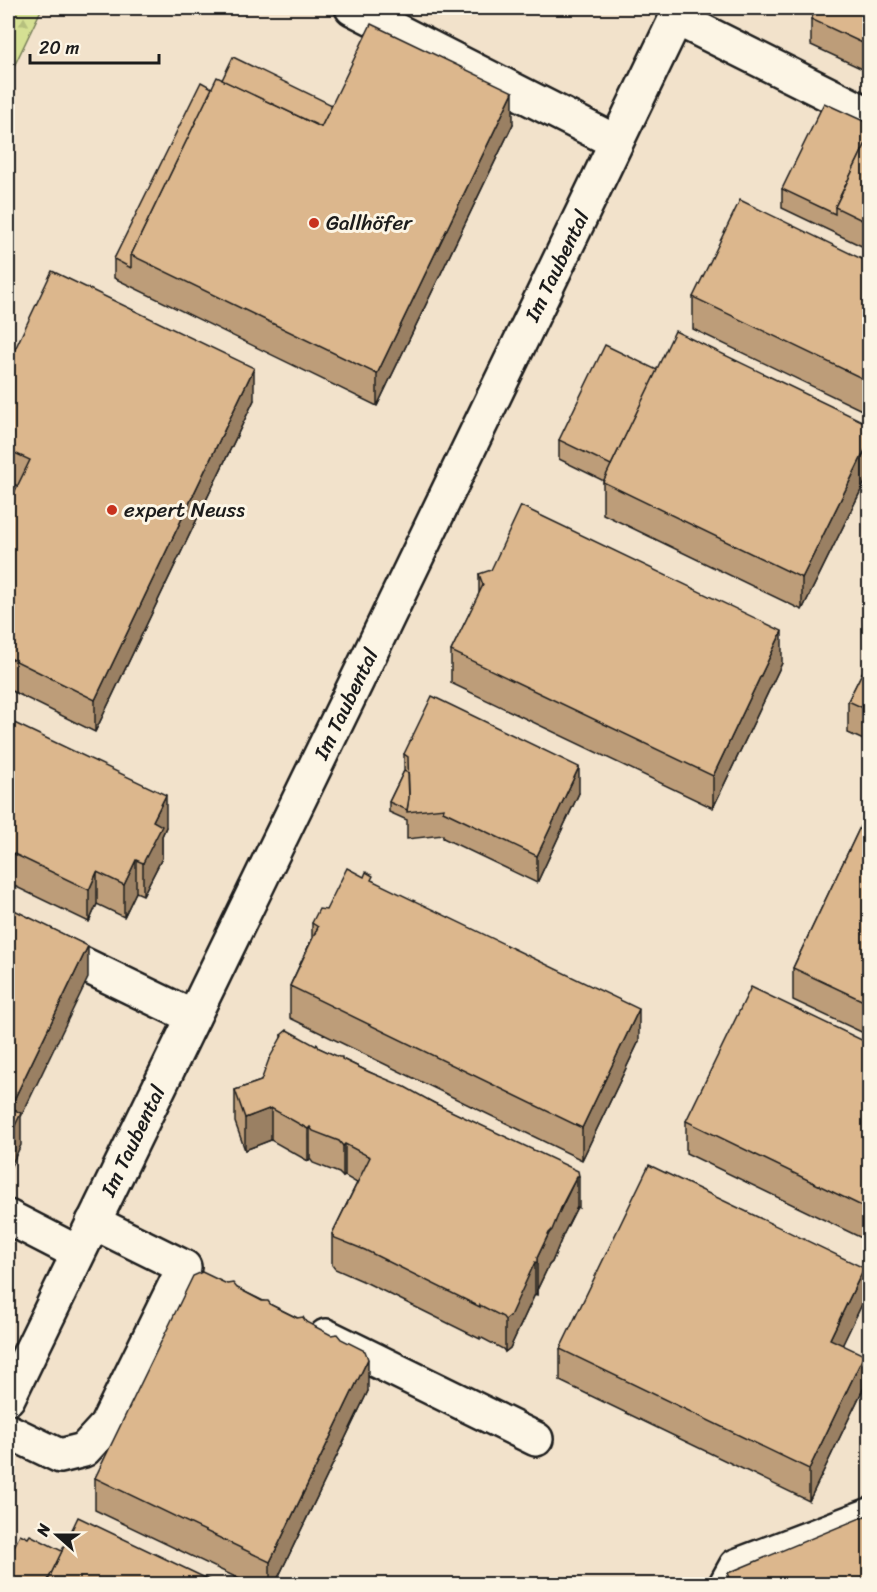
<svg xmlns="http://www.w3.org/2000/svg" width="877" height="1592" font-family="Sriracha,sans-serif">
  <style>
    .built { fill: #f2e2cb }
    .forest { fill: url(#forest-firs); stroke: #787e58; stroke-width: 1.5 }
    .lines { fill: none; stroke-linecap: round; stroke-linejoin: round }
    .minor-casing { stroke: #1c1c1c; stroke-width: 38 }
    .minor { stroke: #fcf5e5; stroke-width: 33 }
    .wall { fill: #bd9d79; stroke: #1c1c1c; stroke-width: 1.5 }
    .shaded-wall { fill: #9a8063; stroke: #1c1c1c; stroke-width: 1.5 }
    .building { fill: #dcb78d; stroke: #1c1c1c; stroke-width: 1.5 }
    .poi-dot { fill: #c8321e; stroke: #fcf5e5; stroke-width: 2 }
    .labels { text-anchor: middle; stroke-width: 6; stroke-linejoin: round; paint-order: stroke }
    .poi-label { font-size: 21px; fill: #1c1c1c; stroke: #fcf5e5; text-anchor: start }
    .street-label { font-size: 21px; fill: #1c1c1c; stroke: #fcf5e5 }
  </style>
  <defs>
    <pattern id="forest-firs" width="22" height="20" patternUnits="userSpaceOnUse" patternTransform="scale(1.5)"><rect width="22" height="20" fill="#d5e093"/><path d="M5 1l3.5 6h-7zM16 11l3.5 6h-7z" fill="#b6c07e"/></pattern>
  </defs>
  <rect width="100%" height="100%" fill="#fcf5e5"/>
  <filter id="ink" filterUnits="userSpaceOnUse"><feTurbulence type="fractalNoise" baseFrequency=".0167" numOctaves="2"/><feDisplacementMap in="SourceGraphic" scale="12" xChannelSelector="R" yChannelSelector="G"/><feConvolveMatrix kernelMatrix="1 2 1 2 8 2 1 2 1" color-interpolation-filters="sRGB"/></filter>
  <g filter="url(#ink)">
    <polygon class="built" points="42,8 869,8 869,1584 8,1584 8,79"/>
    <polygon class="forest" points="8,8 42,8 8,79"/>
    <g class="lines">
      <defs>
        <g id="minor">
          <polyline points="352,8 616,142"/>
          <polyline points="676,18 870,115"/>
          <polyline points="8,928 193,1017"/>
          <polyline points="8,1217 78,1253"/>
          <polyline points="326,1336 536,1439"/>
          <polyline points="8,1398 367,660 681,8"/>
          <polyline points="8,1431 60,1456 84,1450 106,1426 184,1267 93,1222"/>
          <polyline points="726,1584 736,1566 870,1515"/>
        </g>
      </defs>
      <use href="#minor" class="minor-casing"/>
      <use href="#minor" class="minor"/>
    </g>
    <g class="wall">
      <polygon points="870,8 869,72 811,45 811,19"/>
      <polygon points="222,80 332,105 513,124 377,406 114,278 114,259 212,88"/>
      <polygon points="870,124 870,250 782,208 782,189"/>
      <polygon points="870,263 870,414 693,329 693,297"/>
      <polygon points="8,364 254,400 95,732 8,689 8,495 12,497 18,486 8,482"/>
      <polygon points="657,370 870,425 870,472 802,610 603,514 603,482 604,481 559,459 559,440"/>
      <polygon points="479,574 782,663 713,808 451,683 451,651 479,594"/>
      <polygon points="870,657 870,743 848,733 848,701"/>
      <polygon points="8,720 166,827 162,836 162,858 143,895 136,892 124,917 97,904 89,922 8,883"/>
      <polygon points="404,754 579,793 537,883 443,838 443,835 407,839 407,820 389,812 389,802 404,771"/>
      <polygon points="870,806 870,1036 793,1000 793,968"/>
      <polygon points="373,881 639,1041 582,1160 290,1018 290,986 312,938 312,923 326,910"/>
      <polygon points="281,1035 319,1048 434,1103 579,1176 579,1208 577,1207 563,1235 552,1262 549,1265 537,1290 537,1295 535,1294 510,1348 505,1352 503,1349 480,1337 480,1339 365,1282 335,1269 332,1265 332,1234 357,1183 345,1176 343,1177 339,1173 313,1163 310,1159 308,1161 271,1140 245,1150 235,1122 235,1090 261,1081 281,1038"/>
      <polygon points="870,1044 870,1242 686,1153 686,1121"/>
      <polygon points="237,1288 306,1322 368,1391 275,1584 250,1584 95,1510 95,1478"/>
      <polygon points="864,1300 842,1345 864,1387 809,1501 560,1381 560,1349"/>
      <polygon points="728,1573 870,1584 728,1584"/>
    </g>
    <g class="shaded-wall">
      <polygon points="513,92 513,124 377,406 377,374"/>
      <polygon points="254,368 254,400 95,732 95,700"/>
      <polygon points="870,440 870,472 802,610 802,578"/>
      <polygon points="782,631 782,663 713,808 713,776"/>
      <polygon points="579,767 579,793 537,883 537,856"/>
      <polygon points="166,795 166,827 162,836 162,858 143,895 143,863 153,821"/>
      <polygon points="136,860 136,892 124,917 124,885"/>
      <polygon points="97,872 97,904 89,922 89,890"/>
      <polygon points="88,946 88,978 21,1117 21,1145 8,1172 8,1140 10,1108"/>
      <polygon points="639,1009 639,1041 582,1160 582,1128"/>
      <polygon points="271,1108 271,1140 245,1150 245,1118"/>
      <polygon points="310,1127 310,1159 308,1161 308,1129"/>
      <polygon points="345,1144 345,1176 343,1177 343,1146"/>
      <polygon points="577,1176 577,1207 563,1235 552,1262 549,1265 537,1290 537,1295 537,1258"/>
      <polygon points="535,1262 535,1294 510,1348 505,1352 505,1320"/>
      <polygon points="864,1268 864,1300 830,1371 830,1339"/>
      <polygon points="864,1355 864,1387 809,1501 809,1469"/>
      <polygon points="368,1359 368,1391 275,1584 270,1584 270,1562"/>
    </g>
    <g class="building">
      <polygon points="817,8 870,8 869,46 811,19"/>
      <polygon points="371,24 513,92 377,374 131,255 217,77 321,127"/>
      <polygon points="233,57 332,105 321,127 222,80"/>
      <polygon points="201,82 212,88 131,255 131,268 114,259"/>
      <polygon points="824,103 870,124 870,135 835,207 835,214 782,189"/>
      <polygon points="870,135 870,224 835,207"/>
      <polygon points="740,200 870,263 870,382 693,297"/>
      <polygon points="52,271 254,368 95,700 8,657 8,495 12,497 30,460 8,450 8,364"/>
      <polygon points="675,331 870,425 870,440 802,578 603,482"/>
      <polygon points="605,345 657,370 611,465 559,440"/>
      <polygon points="521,506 782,631 713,776 451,651 483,585 479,574 491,570"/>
      <polygon points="870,657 870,711 848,701"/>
      <polygon points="432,696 579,767 537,856 443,811 444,808 407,812 409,794 408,757 404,754"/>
      <polygon points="8,720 166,795 153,821 162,826 143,863 136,860 124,885 97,872 89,890 8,851"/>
      <polygon points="404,771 408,773 409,798 407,810 389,802"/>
      <polygon points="870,806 870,1004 793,968"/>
      <polygon points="347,868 364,877 366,872 373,876 371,880 639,1009 582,1128 290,986 318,927 312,923 319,909 326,910"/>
      <polygon points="8,907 88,946 10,1108 21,1113 8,1140"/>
      <polygon points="751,987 870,1044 870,1210 686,1121"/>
      <polygon points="287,1030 316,1046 317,1044 319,1048 339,1057 342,1057 342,1059 369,1072 405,1087 434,1103 578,1171 579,1176 577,1176 563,1203 552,1230 549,1233 537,1258 537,1263 535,1262 510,1316 505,1320 503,1317 480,1305 480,1307 365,1250 335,1238 332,1234 370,1157 345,1144 343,1146 339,1141 313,1131 310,1127 308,1129 271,1108 245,1118 235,1090 261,1081 269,1059 282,1036 281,1035"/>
      <polygon points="649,1165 864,1268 830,1339 864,1355 809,1469 560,1349"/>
      <polygon points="202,1272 227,1284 233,1283 237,1288 262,1301 268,1301 271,1305 297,1318 303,1317 306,1322 331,1335 337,1334 341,1339 365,1351 368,1359 270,1562 95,1478 193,1276"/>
      <polygon points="870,1514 870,1584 733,1584 728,1573"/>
      <polygon points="78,1517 218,1584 46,1584"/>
      <polygon points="20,1534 28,1538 30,1535 62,1551 46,1584 8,1584 8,1560"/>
    </g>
  </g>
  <g class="poi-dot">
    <circle cx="314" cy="223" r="6"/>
    <circle cx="112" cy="510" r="6"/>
  </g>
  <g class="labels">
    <g class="poi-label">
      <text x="326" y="230">Gallhöfer</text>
      <text x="124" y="517">expert Neuss</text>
    </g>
    <g class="street-label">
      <text transform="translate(557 266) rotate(-64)" y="7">Im Taubental</text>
      <text transform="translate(346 704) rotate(-64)" y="7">Im Taubental</text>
      <text transform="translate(133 1141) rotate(-64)" y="7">Im Taubental</text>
    </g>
  </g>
  <rect width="877" height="1592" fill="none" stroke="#fcf5e5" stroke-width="30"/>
  <rect x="15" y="15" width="847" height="1562" fill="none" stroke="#1c1c1c" stroke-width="2" filter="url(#ink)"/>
  <g transform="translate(57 1535) rotate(291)" stroke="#fcf5e5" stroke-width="4.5" paint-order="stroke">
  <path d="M0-4.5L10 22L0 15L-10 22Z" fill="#1c1c1c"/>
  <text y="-9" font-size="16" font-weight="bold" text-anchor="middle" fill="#1c1c1c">N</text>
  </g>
  <path d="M30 54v9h129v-9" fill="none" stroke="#1c1c1c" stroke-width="3"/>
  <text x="39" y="54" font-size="18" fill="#1c1c1c" stroke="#fcf5e5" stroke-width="4.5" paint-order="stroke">20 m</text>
</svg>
